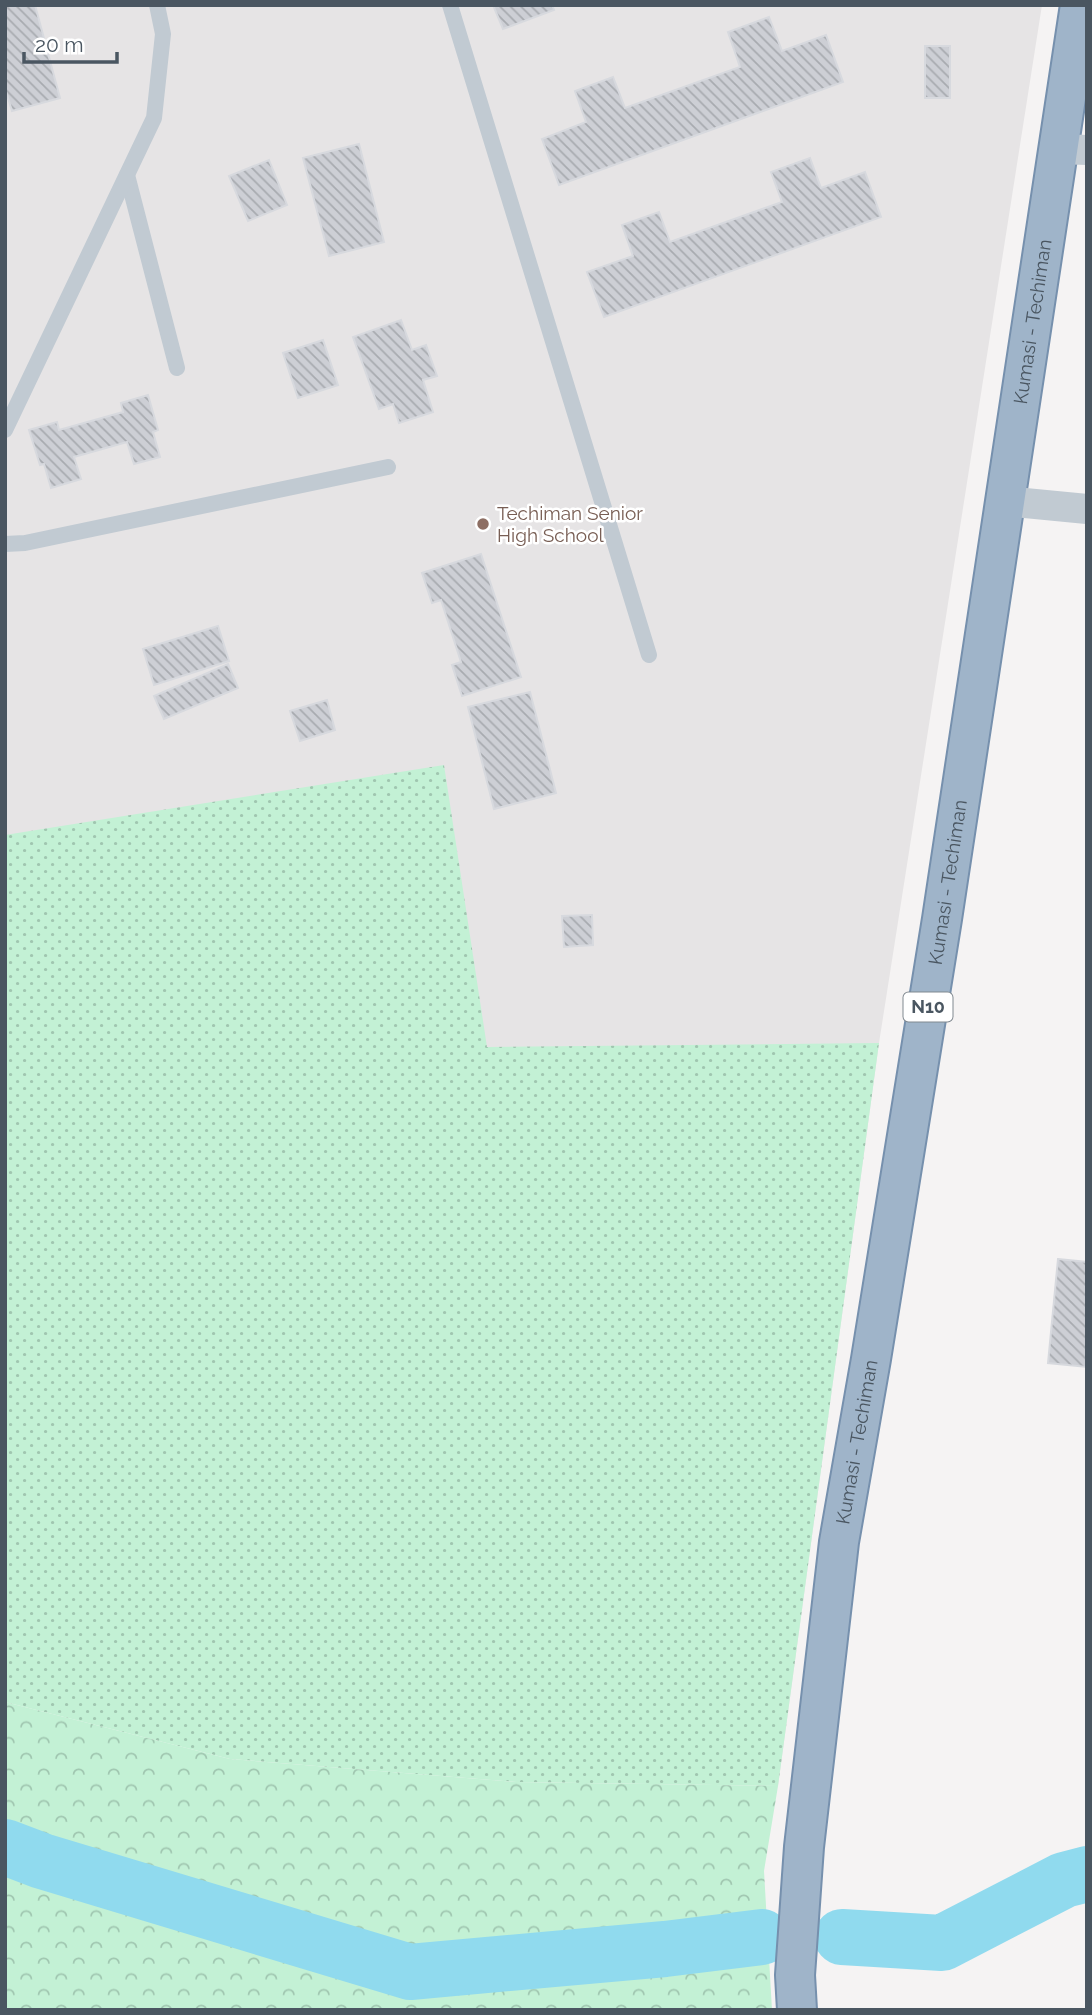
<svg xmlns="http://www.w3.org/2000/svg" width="1092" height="2015" font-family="Raleway,sans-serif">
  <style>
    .education { fill: #e6e4e5 }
    .grass { fill: url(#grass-dots) }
    .forest { fill: url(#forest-crowns) }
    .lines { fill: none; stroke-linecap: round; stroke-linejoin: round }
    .river { stroke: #90daee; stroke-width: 56 }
    .building { fill: url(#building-back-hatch); stroke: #d7d9de; stroke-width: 2 }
    .trunk-casing { stroke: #7690ad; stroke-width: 42 }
    .service { stroke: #c1cad2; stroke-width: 16 }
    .minor { stroke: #c1cad2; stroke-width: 30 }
    .trunk { stroke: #9fb4c9; stroke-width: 38 }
    .education-dot { fill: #8d6e63; stroke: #fff; stroke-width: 2.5 }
    .labels { text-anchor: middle; stroke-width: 5; stroke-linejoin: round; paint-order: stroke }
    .shield { fill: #fff; stroke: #808990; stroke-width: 2 }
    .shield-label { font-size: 18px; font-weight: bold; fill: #4a5661 }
    .street-label { font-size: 19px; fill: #4a5661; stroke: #fff }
    .education-label { font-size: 19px; fill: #785e54; stroke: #fff; text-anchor: start }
  </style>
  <defs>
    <pattern id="grass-dots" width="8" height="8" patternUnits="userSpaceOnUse" patternTransform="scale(1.75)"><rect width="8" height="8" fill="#c3f1d5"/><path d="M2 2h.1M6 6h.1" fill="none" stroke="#a0c6b0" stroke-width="1.8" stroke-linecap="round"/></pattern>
    <pattern id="forest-crowns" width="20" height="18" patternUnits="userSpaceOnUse" patternTransform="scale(1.75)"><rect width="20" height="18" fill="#c3f1d5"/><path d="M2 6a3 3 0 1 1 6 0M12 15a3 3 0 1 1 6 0" fill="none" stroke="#a0c6b0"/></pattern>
    <pattern id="building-back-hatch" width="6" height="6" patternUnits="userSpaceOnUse" patternTransform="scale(1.75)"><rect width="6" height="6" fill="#cdcfd5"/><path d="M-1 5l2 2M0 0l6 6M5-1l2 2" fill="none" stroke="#a8abb0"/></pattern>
  </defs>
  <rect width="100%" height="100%" fill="#f5f3f3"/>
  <polygon class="education" points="5,5 1042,5 879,1043 778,1786 5,1702"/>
  <polygon class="grass" points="444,765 487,1047 879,1043 778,1786 516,1782 230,1759 5,1702 5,835"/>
  <polygon class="forest" points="5,1702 230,1759 516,1782 778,1786 764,1871 772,2010 5,2010"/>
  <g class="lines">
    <g class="river">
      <polyline points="5,1847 42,1861 410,1972 665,1949 762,1937"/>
      <polyline points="842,1937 942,1943 1064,1880 1087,1874"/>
    </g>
  </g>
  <g class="building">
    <polygon points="5,5 35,5 60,98 12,111 5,88"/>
    <polygon points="493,5 552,5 554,10 503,29"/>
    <polygon points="769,17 782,51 826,35 843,82 559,185 542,139 586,122 575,91 613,77 625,108 740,67 728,32"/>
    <rect x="925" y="46" width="25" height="52"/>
    <polygon points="359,144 384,242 329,256 303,158"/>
    <polygon points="810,158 821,188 865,172 881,217 604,317 587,272 633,256 622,225 659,212 670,242 782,202 771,172"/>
    <polygon points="269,160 287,205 248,221 229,176"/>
    <polygon points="401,320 412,350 426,345 437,376 423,380 433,412 399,423 393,404 379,409 353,337"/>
    <polygon points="323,340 338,385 298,398 283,353"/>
    <polygon points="148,395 158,430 153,432 160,457 134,464 127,442 74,457 81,479 51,488 44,464 40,465 29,430 57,422 59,430 123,412 121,403"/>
    <polygon points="481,554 521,677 462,696 452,665 461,662 441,600 432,603 422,573"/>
    <polygon points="218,626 229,661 154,685 143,649"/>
    <polygon points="228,664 238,688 164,719 154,696"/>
    <polygon points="530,692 556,793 494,809 468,707"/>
    <polygon points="327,700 335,730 300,741 290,711"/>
    <polygon points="592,915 593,945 564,947 562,916"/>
    <polygon points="1058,1259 1087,1262 1087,1367 1048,1363"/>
  </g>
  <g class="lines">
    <defs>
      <g id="trunk">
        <path id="s1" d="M 797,2010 L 795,1975 L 804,1847 L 839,1542 L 871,1359 L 942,919 L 1080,5"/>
      </g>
    </defs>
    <use href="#trunk" class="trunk-casing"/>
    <g class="service">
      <polyline points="450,5 649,655"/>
      <polyline points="127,175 177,368"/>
      <polyline points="5,430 154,118 163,34 157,5"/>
      <polyline points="5,544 25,543 388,467"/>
    </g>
    <g class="minor">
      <polyline points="1059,149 1087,150"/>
      <polyline points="1004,501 1087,509"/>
    </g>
    <use href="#trunk" class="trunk"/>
  </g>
  <circle class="education-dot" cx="483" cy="524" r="7"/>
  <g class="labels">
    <rect class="shield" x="903.5" y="992.5" width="49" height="29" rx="5"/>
    <g class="shield-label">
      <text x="928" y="1013">N10</text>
    </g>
    <g class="street-label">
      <text dy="7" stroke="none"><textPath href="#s1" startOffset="1706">Kumasi - Techiman</textPath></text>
      <text dy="7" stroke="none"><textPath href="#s1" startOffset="1139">Kumasi - Techiman</textPath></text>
      <text dy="7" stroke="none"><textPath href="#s1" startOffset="572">Kumasi - Techiman</textPath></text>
    </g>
    <g class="education-label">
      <text x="497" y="520">Techiman Senior<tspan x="497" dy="22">High School</tspan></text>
    </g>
  </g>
  <rect width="1092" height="2015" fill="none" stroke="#4a5661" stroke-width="14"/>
  <path d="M24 52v10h93v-10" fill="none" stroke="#4a5661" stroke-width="3.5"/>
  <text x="35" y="52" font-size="21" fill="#4a5661" stroke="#ffffff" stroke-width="5" paint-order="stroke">20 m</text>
</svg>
